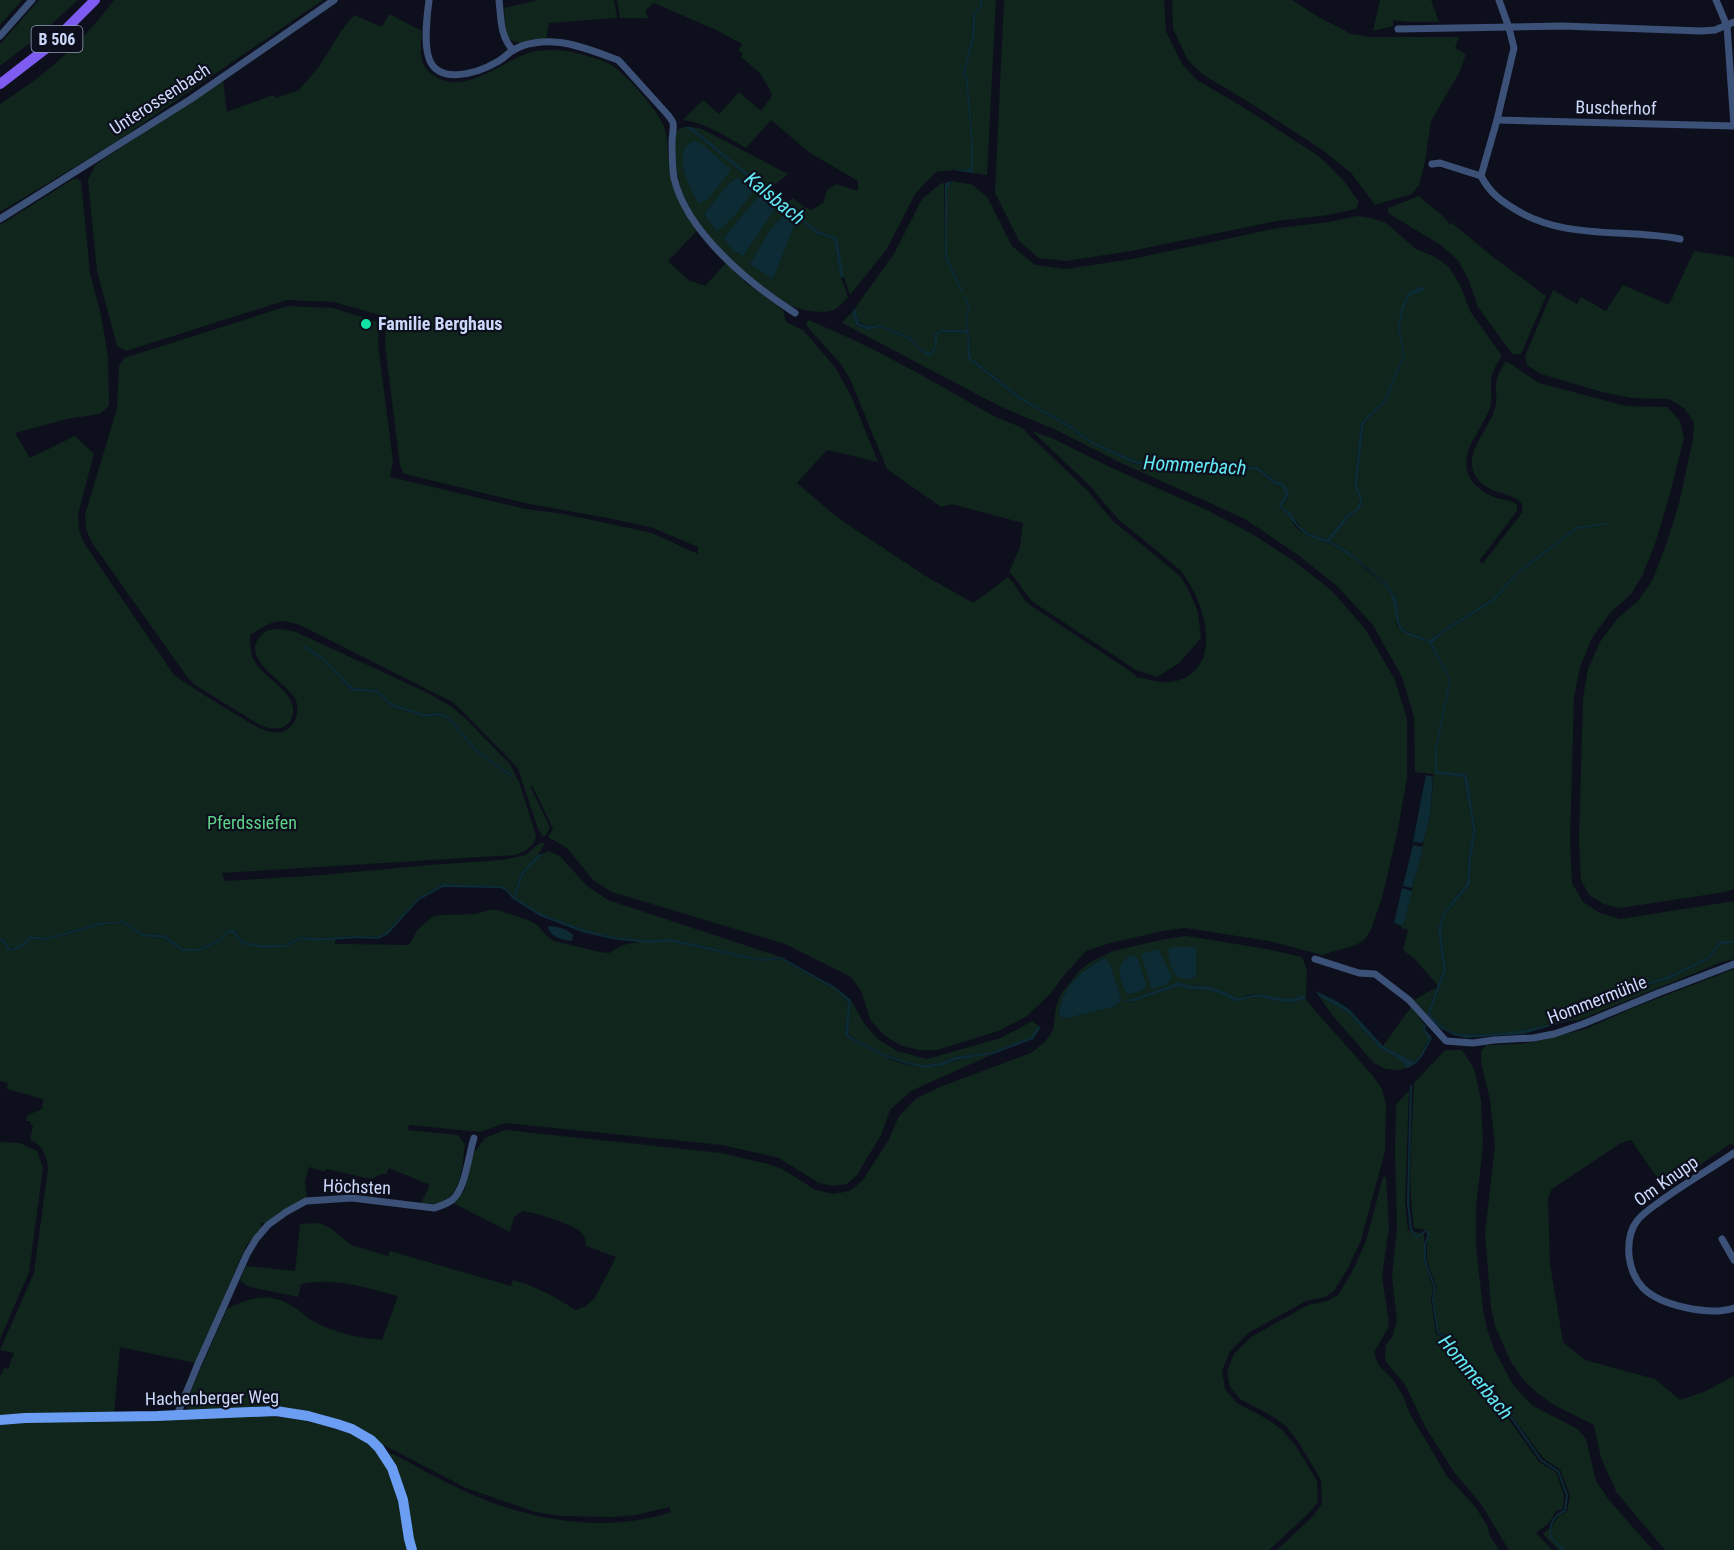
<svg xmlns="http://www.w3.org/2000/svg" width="1734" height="1550" font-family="'Roboto Condensed',sans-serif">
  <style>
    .green { fill: #10251c; fill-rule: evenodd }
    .water { fill: #0c2b35 }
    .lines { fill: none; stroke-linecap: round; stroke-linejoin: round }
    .stream { stroke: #0c2b35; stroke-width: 2 }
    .street { stroke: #3c5177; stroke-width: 7 }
    .secondary { stroke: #6b9df3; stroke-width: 10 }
    .primary { stroke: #7f5cf1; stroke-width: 10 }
    .poi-dot { fill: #13e0a3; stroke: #0d101c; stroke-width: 2 }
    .labels { text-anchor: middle; stroke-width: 4.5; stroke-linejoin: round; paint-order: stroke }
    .shield { fill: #0d101c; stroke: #939db8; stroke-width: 1.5 }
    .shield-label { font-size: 16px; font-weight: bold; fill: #ccd9fb }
    .street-label { font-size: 18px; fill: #ccd9fb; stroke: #0d101c }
    .poi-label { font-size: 18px; font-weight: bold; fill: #ccd9fb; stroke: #0d101c; text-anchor: start }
    .park-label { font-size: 18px; fill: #5fd388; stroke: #0d101c }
    .water-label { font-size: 20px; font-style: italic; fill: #62e8f2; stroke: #0d101c }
  </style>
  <rect width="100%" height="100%" fill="#0d101c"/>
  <g class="green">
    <polygon points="0,0 22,0 0,25"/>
    <polygon points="39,0 78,0 36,38 0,66 0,44"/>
    <path d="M 114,0 L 323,0 L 114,143 L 0,212 L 0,104 C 47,74 81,44 114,0 Z"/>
    <path d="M 539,0 L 614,0 L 617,18 L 549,23 L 546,40 C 508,44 507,48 504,8 Z"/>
    <path d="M 617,0 L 980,0 L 980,6 L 973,14 L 972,35 L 963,72 L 966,82 L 971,143 L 971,167 L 968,170 L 960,169 L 936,172 L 915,194 L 887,249 L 850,295 L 843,274 L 837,237 L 818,231 L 784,204 L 793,198 L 804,207 L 811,210 L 823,203 L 827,190 L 836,184 L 858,191 L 858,181 L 810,153 L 771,120 L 746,148 C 726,137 706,123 683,120 L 703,100 L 719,114 L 739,92 L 761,111 L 772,96 L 771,92 L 760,73 L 741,57 L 743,54 L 738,50 L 742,44 L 718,31 L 654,3 L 645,11 L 648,18 L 620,18 Z"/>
    <polygon points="983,0 996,0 987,175 973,173 973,143 968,82 965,72 975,35 975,15 982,7"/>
    <polygon points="1004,0 1164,0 1166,31 1182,64 1197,80 1243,107 1320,157 1344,181 1359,202 1356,209 1328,215 1277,221 1131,251 1066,261 1038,258 1019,241 995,193"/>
    <polygon points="1172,0 1292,0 1315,15 1351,34 1372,37 1459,37 1455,48 1466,54 1459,73 1431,121 1425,162 1419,185 1412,194 1375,205 1352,174 1324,151 1247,101 1202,74 1188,60 1173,29"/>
    <polygon points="1380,0 1431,0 1439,22 1409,22 1393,20 1393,26 1373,31"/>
    <path d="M 389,14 L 422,31 C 420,50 417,67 438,78 C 467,94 504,60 531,52 C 543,49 560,50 572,52 C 584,55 601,59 611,65 C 627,74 658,111 664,127 C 668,139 667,152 669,164 C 673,192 681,207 697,231 L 668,261 L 688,280 L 705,286 L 726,263 L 745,282 L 783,310 L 786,322 L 803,330 L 835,367 L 852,398 L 878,462 L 827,450 L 797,483 L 838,518 L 924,575 L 973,603 L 1006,579 L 1007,577 C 1017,584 1020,597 1030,605 L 1130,671 L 1138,678 C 1143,677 1145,679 1151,680 C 1161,683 1173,683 1182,679 C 1225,661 1202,596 1180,570 L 1118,519 L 1089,485 L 1032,431 L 1052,438 L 1114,469 L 1207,510 L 1252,534 L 1294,561 L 1332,591 L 1366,630 L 1395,680 L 1407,719 L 1407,778 L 1397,834 L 1382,898 L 1370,932 L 1364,940 L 1356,945 L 1322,955 L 1269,941 L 1185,928 L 1163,931 L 1110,943 L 1086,951 L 1066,973 L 1050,994 L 1027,1016 L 998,1031 L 937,1050 L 918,1050 L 900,1045 L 884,1035 L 871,1021 L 861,991 L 851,977 L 785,944 L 612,892 L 593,880 L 567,848 L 548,837 L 553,829 L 533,787 L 530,786 L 550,827 L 546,835 L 543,837 L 538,829 L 518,769 L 512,762 L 454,703 L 300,625 C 275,617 271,622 250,635 C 250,642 250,651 253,658 C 261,678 301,693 292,717 C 290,722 288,725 283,727 C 275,730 267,728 260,725 L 195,685 L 188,678 L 92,543 L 86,529 L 85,515 L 117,408 L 119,366 L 124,358 L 288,306 L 333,308 L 378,322 L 379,327 L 378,344 L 393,461 L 390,477 L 526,509 L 564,514 L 652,533 L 698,554 L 698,547 L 653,528 L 608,518 L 529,504 L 409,475 L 403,473 L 400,465 L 385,345 L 386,324 L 382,318 L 379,315 L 334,302 L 287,300 L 126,351 L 117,346 L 97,271 L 88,180 L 95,165 L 223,80 L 227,112 L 273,95 L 276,98 L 299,90 L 318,68 L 342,30 L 354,15 L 382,27 Z"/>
    <path d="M 684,127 L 694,133 L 817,234 L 834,239 L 840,275 L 848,297 C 844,301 839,308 834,310 C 822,314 801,311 790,305 C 783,302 777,296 771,292 C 738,269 706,239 687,202 C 675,180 674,155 676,131 ZM 733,179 L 744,204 L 717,232 L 704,214 ZM 758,197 L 739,255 L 725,236 ZM 780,218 L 794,226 L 773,278 L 750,264 L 770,230 Z"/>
    <polygon points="692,127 702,129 788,174 767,191"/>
    <path d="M 75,178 L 81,181 L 90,273 L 101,315 L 108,357 L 109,406 L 99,414 L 67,419 L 15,433 L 30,458 L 75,436 L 94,454 L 78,514 L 79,531 L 86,546 L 174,675 C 195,690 216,702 237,715 C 246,720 255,727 265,730 C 273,733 284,734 290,727 C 298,719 300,706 294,697 C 284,681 239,659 261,635 C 270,626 285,629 296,632 L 426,692 L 452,707 L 465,718 L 510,764 L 519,782 L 536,835 C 534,847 526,851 515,855 L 222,873 L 225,881 L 323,875 L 429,865 L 502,860 L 526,855 L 536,846 L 540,843 L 545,843 L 538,855 L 520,874 L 514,897 L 501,886 L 443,884 L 418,898 L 385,933 L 377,937 L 358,936 L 317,938 L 300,937 L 285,945 L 262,945 L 243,942 L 234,930 L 228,930 L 218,940 L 198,949 L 183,949 L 165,935 L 143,934 L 123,921 L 99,923 L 46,938 L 30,936 C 25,942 17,950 9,948 L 5,940 L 0,938 L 0,225 ZM 305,645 L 323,658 L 353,688 L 377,690 L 392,704 L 424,714 L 440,713 L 450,718 L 478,751 L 511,774 L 512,778 L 476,752 L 449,720 L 439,715 L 424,717 L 391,706 L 376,692 L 352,691 L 322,660 L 304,647 Z"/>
    <path d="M 953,181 L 973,185 L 987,197 L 1012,246 L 1035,265 L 1066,269 L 1132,259 L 1278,228 L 1329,222 L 1357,216 L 1371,218 L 1386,223 L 1416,249 L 1435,257 L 1449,267 L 1460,285 L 1470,311 L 1502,356 C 1496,365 1490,374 1491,386 C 1491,392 1492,399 1491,404 C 1485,429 1456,451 1470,478 C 1476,488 1489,496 1500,499 C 1504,500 1511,500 1514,503 C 1518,505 1517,507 1517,511 L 1479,561 L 1483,563 L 1522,513 L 1522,504 C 1510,490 1489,496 1476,477 C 1461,453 1492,427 1496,404 C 1497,400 1496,395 1496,390 C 1496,378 1499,371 1506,361 L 1539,383 L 1626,406 L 1667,407 L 1680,421 L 1684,438 L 1668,501 L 1655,544 L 1642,576 L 1631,594 L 1610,613 L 1592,638 L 1580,667 L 1574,697 L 1570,842 L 1572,883 L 1583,902 L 1600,913 L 1620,919 L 1734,901 L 1734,941 L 1720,941 L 1708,957 L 1668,976 L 1625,990 L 1617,988 L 1580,1001 C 1578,1005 1577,1010 1574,1013 C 1560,1028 1475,1039 1456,1033 C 1445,1030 1438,1023 1430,1014 L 1446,971 L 1441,929 L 1445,914 L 1470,885 L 1471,860 L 1476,831 L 1467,774 L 1437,772 L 1437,749 L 1451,680 L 1432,643 L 1444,632 L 1494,601 L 1519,573 L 1577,529 L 1607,525 L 1576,527 L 1518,571 L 1492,599 L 1443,630 L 1430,640 L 1405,631 L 1400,625 L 1396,598 L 1388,585 L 1348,551 L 1329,540 L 1348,518 L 1359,510 L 1363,502 L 1357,484 L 1364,423 L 1386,401 L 1405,355 L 1400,328 L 1404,309 L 1409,296 L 1407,294 L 1398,328 L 1403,355 L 1384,400 L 1361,422 L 1354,485 L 1360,501 L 1357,509 L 1346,516 L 1327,539 C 1316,536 1304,533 1297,522 C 1292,516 1290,512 1283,508 L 1282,505 L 1289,496 L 1283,483 L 1275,481 L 1258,467 L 1149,463 L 1134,460 L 1093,442 L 1071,426 L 1021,397 L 971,358 L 967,315 L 970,306 L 968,307 L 965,315 L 967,330 L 941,330 L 934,334 L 935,346 L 930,353 L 923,350 L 910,337 L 880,325 L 868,326 L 859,322 L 855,308 L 894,254 L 922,199 L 940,184 L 944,183 L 945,258 L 963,291 L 947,257 L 947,189 Z"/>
    <polygon points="1419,196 1445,218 1450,225 1452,223 1493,257 1546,296 1521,354 1512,354 1478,307 1469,281 1458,260 1439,244 1388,213 1388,208"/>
    <polygon points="1694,251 1734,257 1734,889 1726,892 1620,908 1604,904 1589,895 1581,880 1579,840 1583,698 1588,669 1600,642 1617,619 1638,601 1652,581 1665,548 1679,504 1693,439 1694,422 1684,408 1669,399 1632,398 1602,392 1541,374 1527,365 1525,356 1553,290 1577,304 1581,297 1606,311 1623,285 1669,305"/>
    <path d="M 852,312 L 856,325 L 868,330 L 880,327 L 909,339 L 922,352 L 931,356 L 937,346 L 936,335 L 941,332 L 967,333 L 968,359 L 1019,399 L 1070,428 L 1092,444 L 1133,463 L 1150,466 L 1257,470 L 1274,484 L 1281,486 C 1287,494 1285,496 1279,504 L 1281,509 L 1288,514 L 1295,527 L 1308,536 L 1326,542 L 1347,553 L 1386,586 L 1394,599 L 1397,626 L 1404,633 L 1429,642 L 1449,680 L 1435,749 L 1435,774 L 1464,777 L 1473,831 L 1468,860 L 1467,883 L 1443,913 L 1438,929 L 1443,970 L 1438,986 L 1415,959 L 1403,950 L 1408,930 L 1401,928 L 1404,922 L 1430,816 L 1434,774 L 1415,772 L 1414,717 L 1402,677 L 1373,625 L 1337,586 L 1298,555 L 1245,519 L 1117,461 L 1056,430 L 1001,407 L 842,323 Z"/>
    <path d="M 808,320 C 873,346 932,381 992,415 C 1004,422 1021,424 1028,434 L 1086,489 L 1113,521 L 1180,576 L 1189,591 L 1198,612 L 1201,638 L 1179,663 L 1157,677 L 1136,670 L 1033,602 C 1023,592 1019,581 1009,572 L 1020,547 L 1023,523 L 952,504 L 941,507 L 887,469 L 850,379 L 840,363 L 806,325 Z"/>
    <polygon points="549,851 560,856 587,886 608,900 781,957 760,959 672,939 647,940 613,937 583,929 541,914 516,899 522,876 544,853"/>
    <path d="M 489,910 L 498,910 L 530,921 L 536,924 L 546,935 L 554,941 L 600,952 L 609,953 L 623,945 L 639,942 L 672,942 L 760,961 L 781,959 L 834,989 L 848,1001 L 845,1034 L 848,1038 C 872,1050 900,1068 928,1067 C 938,1067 946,1064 955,1061 C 967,1057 981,1056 993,1054 L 911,1091 L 890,1110 L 881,1135 L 857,1175 L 847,1184 L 833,1186 L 819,1183 L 779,1158 L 722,1145 L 505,1123 L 480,1132 L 409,1125 L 408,1130 L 458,1135 L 465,1145 C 462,1166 462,1199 435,1204 C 431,1204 425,1203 421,1203 L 430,1185 L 389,1168 L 386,1174 L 382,1174 L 371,1179 L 326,1169 L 325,1172 L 309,1167 L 305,1181 L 307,1198 L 284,1209 L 265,1224 L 262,1222 L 260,1224 L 262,1227 L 246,1246 L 195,1363 L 120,1347 L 114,1413 L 0,1416 L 0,1376 L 4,1368 L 8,1369 L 14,1353 L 0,1350 L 34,1273 L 48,1168 C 46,1154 43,1146 30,1139 L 33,1127 L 30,1121 L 26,1121 L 28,1115 L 42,1109 L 43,1099 L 7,1089 L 8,1083 L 0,1081 L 0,941 L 3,942 L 7,950 C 17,953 25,945 31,939 L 47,940 L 100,925 L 123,923 L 142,936 L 164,938 L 182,951 L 199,951 L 219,942 L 229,932 L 233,932 L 242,944 L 286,947 L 301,939 L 335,939 L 335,944 L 345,944 L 409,945 L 417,930 L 432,917 L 441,915 L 476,914 Z"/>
    <path d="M 1186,936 L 1267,949 L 1302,957 L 1307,970 L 1306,995 L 1289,999 L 1259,994 L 1248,995 L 1237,998 C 1226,992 1216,987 1203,986 C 1192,985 1190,987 1179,982 L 1135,998 L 1122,1001 L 1122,1002 L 1135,1001 L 1178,986 C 1190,991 1192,988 1203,990 C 1216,991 1226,996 1236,1002 L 1249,998 L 1259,997 L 1290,1003 L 1305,999 L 1373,1076 L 1382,1089 L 1386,1105 L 1385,1151 L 1361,1240 L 1347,1270 L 1334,1291 L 1325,1297 L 1306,1301 L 1248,1333 L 1230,1351 L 1222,1371 L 1225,1389 L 1237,1403 L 1269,1420 L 1282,1430 L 1296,1446 L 1317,1481 L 1318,1502 L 1308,1514 L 1269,1550 L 416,1550 L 388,1454 L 393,1454 C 415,1465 436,1478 458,1488 C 522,1519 602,1535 671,1512 L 669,1507 L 636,1515 L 612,1517 L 562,1516 L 535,1512 L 466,1488 L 378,1442 L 309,1412 L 189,1411 L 185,1404 L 227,1309 C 248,1297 270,1292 292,1306 C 300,1310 306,1318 315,1322 C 335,1333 359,1338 382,1340 L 398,1296 C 367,1288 335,1277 301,1284 L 298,1297 L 251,1287 L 246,1285 L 240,1280 L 246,1266 L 295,1271 L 300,1224 L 318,1223 L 324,1225 L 332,1229 L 351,1245 L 388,1256 L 390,1251 L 511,1286 L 513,1280 C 537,1286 556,1298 576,1310 L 586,1306 L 595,1298 L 616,1257 L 586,1246 C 586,1242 585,1237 582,1233 C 575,1225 534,1212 523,1211 L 514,1217 L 510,1232 L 453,1203 L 465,1189 L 472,1155 L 485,1138 L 505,1130 L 721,1153 L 768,1164 L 782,1169 L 816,1190 L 833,1194 L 850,1191 L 863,1180 L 889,1139 L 899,1116 L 917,1098 L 940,1087 L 1031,1053 L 1045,1042 L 1053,1030 L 1056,1007 L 1061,994 L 1080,970 L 1089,963 L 1113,951 L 1165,939 ZM 1103,958 L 1110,964 L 1121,999 L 1119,1003 L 1113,1007 L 1063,1019 L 1059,1014 C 1061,988 1082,969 1103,958 Z"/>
    <polygon points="1730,942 1734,943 1734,959 1722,962 1579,1020 1568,1021 1575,1015 1582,1003 1618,990 1625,992 1669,979 1709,959 1721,943"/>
    <polygon points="1734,969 1734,1145 1730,1144 1665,1189 1631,1140 1621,1143 1552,1189 1548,1198 1550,1264 1563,1342 1585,1360 1655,1379 1680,1400 1706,1391 1734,1376 1734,1550 1665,1550 1617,1493 1601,1458 1594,1425 1554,1405 1536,1392 1522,1378 1511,1362 1495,1326 1491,1307 1485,1233 1495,1146 1490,1100 1481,1062 1481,1052 1486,1045 1521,1044 1541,1040 1585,1029 1638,1006"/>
    <polygon points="1437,987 1427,1015 1414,1000"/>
    <polygon points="1319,996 1348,1013 1380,1048 1402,1060 1407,1068 1400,1070 1386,1069 1374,1063 1333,1016"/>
    <polygon points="851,1000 865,1025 879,1040 897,1051 927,1059 1001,1038 1032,1021 1039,1026 1032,1037 992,1052 955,1057 940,1063 925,1065 907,1062 884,1054 850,1036 848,1033"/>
    <polygon points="1411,1007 1424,1024 1422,1029 1429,1038 1419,1057 1414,1062 1383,1046"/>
    <path d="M 1445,1050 L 1462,1050 L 1474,1068 L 1481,1101 L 1483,1145 L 1476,1207 L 1476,1246 L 1483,1309 L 1487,1329 L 1494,1349 L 1513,1385 L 1533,1406 L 1578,1429 L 1586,1439 L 1596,1481 L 1609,1500 L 1653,1550 L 1559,1550 L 1543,1534 L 1552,1526 L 1559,1515 L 1567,1512 L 1570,1495 L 1560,1469 L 1543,1458 L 1503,1404 L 1495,1389 L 1468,1371 L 1448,1344 L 1448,1337 L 1439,1332 L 1434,1300 L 1437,1288 L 1427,1261 L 1427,1230 L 1414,1228 C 1407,1180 1412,1131 1414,1083 Z"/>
    <path d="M 1409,1090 L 1405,1203 L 1408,1230 L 1424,1234 L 1424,1261 L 1433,1288 L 1431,1300 L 1436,1334 L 1444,1339 C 1445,1348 1460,1369 1468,1375 C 1476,1381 1483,1385 1490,1393 L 1539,1462 L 1556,1472 L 1564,1495 L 1563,1509 L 1556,1511 L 1549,1523 L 1536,1533 L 1552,1550 L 1509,1550 L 1481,1504 L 1454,1472 L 1426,1428 L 1404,1383 L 1385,1361 L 1386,1345 L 1392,1337 L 1397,1321 L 1392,1277 L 1397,1228 L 1395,1152 L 1396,1105 Z"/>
    <polygon points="0,1142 20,1143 37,1151 43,1168 29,1272 0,1339"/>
    <polygon points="1383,1177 1386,1177 1389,1227 1382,1277 1389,1322 1388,1328 1374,1352 1378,1364 1393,1380 1403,1396 1410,1414 1447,1476 1476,1508 1487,1525 1490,1536 1499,1550 1277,1550 1312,1517 1322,1504 1321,1480 1299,1443 1286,1426 1272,1416 1240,1399 1230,1387 1227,1372 1234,1354 1251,1337 1308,1305 1327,1301 1338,1295 1352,1272 1366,1241"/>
    <path d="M 261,1416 C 285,1416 307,1421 329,1427 C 339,1430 351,1433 360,1438 C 395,1457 401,1515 408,1550 L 0,1550 L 0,1425 L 17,1423 Z"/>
  </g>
  <g class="water">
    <polygon points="980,0 983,0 982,7 975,15 975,35 965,72 968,81 973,143 973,173 953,170 960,169 967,170 971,167 971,143 966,82 963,72 972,35 973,14 980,6"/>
    <polygon points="684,127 692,127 818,231 837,237 844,277 841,278 840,275 834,239 817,234 694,133"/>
    <path d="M 695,141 L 704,146 L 731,170 L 708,199 L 699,204 C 690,189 669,148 695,141 Z"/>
    <polygon points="737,178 741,179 754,190 735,215 717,232 704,214 730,182"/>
    <polygon points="953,181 947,189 947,257 963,291 961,292 945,258 945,183"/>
    <polygon points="760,196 775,209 743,256 733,250 724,239 725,236 756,199"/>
    <polygon points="782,216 789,218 794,226 773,279 750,264 770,230"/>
    <path d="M 1421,286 L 1425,290 L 1409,296 L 1404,309 L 1400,328 L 1405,355 L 1386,401 L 1364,423 L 1357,484 L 1363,502 L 1359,510 L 1348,518 L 1330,541 L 1348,551 L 1388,585 L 1396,598 L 1400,625 L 1405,631 L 1430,640 L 1443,630 L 1492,599 L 1518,571 L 1576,527 L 1607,523 L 1607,525 L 1577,529 L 1519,573 L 1494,601 L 1444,632 L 1432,643 L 1451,680 L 1437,749 L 1437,771 L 1467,774 L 1476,831 L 1471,860 L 1470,885 L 1445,914 L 1441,929 L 1446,971 L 1430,1014 C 1438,1023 1445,1030 1456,1033 C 1475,1039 1560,1028 1574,1013 C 1576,1010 1578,1005 1580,1001 L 1618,988 L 1625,990 L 1668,976 L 1708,957 L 1720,941 L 1734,941 L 1734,943 L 1721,944 L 1709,959 L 1669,979 L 1625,992 L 1618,990 L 1582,1003 L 1576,1015 L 1568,1021 L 1523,1034 L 1466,1038 L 1454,1035 L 1440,1028 L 1427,1015 L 1443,970 L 1438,929 L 1443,913 L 1467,883 L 1468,860 L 1473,831 L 1464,777 L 1435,774 L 1435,749 L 1449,680 L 1429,642 C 1421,639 1409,637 1403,632 C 1392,624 1398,599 1385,585 C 1370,570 1348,553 1329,543 C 1322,540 1313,539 1307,535 C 1295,528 1292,517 1281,509 L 1279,504 C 1285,496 1287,494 1281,486 L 1274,484 L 1257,470 L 1149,466 L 1133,463 L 1092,444 L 1070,428 L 1019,399 L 968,359 L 967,333 L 941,332 L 937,335 L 937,346 L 931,357 L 922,352 L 909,339 L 880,327 L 868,330 L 856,325 L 852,312 L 855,308 L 859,323 L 868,326 L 880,325 L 910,337 L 923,350 L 930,353 L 935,346 L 934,334 L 941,330 L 967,330 L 965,315 L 968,307 L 964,298 L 966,297 L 970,307 L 967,316 L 971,358 L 1021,397 L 1071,426 L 1093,442 L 1134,460 L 1149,463 L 1258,467 L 1275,481 L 1283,483 C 1291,494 1290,494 1282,505 L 1283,508 L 1290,512 L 1298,525 L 1310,534 L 1327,539 L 1346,516 L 1356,509 L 1360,502 L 1354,485 L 1361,422 L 1384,400 L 1403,355 L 1398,328 L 1401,309 L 1407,294 Z"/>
    <polygon points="305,645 323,658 353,688 377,690 393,704 424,714 440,713 450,718 478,751 511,774 513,778 476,752 449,720 439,715 424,717 391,706 376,692 352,691 322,660 303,647"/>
    <polygon points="1426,775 1433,777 1430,816 1423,843 1413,842"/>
    <polygon points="1413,845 1423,847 1412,888 1403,886"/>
    <path d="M 544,853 L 522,876 L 516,898 L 542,914 L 583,929 L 613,937 L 647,940 L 672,939 L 760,959 L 781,957 L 835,987 L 851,1000 L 848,1033 L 849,1036 L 884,1054 L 907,1062 L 925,1065 L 940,1063 L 955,1057 L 992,1052 L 1031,1037 L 1039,1026 L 1041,1027 L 1033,1039 L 993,1054 L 956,1060 L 941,1066 L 925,1068 L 907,1064 L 883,1056 L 848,1038 L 845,1034 L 848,1001 L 834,989 L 781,959 L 760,961 L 672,942 L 647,943 L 612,939 L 582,932 L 540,916 L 513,899 L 506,891 L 501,888 L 443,887 L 419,900 L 387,935 L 378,939 L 358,938 L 317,941 L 301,939 L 286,947 L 262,948 L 242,944 L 233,933 L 229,932 L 219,942 L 199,951 L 182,951 L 164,938 L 142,936 L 123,923 L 100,925 L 47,940 L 31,939 C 25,945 17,953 7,950 L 3,942 L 0,941 L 0,938 L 5,940 L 9,948 L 12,949 L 23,943 L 30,936 L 46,938 L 99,923 L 124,921 L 143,934 L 165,935 L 183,949 L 198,949 L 218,940 L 228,930 L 234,930 L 243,942 L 262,945 L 285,945 L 300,937 L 317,938 L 358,936 L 377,937 L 385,933 L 418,898 L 443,884 L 501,886 L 507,889 L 514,897 L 520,874 L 538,855 Z"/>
    <polygon points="1402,888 1412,891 1404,922 1402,926 1394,923"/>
    <path d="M 548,926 C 557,926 567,929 573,935 L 572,941 C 562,940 549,937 548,926 Z"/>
    <path d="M 1172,947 L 1196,947 L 1196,977 C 1192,978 1184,980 1180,978 C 1171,975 1169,958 1168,949 Z"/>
    <polygon points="1158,949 1172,977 1167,984 1152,989 1141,954"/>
    <path d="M 1133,955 L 1137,957 L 1146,984 L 1145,989 L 1132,994 L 1126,993 C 1120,977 1113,964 1133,955 Z"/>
    <path d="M 1104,958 L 1110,964 L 1121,999 L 1119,1003 L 1113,1007 L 1063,1019 L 1059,1014 C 1061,988 1082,969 1104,958 Z"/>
    <path d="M 1179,982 C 1191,987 1192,985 1203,986 C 1216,987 1226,992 1237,998 L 1259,994 L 1289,999 L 1306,995 L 1305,999 L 1290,1003 L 1259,997 L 1249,998 L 1236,1002 C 1226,996 1216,991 1203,990 C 1192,988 1190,991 1178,986 L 1135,1001 L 1122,1002 L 1122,1001 L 1135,998 Z"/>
    <path d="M 1316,991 L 1338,1002 L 1350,1010 L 1383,1046 L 1414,1062 L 1419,1057 L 1429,1039 L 1422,1029 L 1424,1024 L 1426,1026 L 1425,1029 L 1432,1038 C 1425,1050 1421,1064 1407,1068 L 1401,1060 L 1380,1048 L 1348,1013 L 1319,996 Z"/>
  </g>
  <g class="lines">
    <path class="stream" d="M 1411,1086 L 1408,1203 L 1411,1229 L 1416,1237 L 1426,1231 L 1429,1234 L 1425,1244 L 1425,1261 L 1435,1288 L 1433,1300 L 1438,1333 L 1446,1338 C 1446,1347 1462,1368 1469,1374 C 1477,1380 1485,1384 1493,1391 L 1541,1460 L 1558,1471 L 1567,1495 L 1565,1511 C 1553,1515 1550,1524 1550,1536 L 1563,1550"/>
    <g class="street">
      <path d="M 429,0 C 427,16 424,39 428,55 C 435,87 478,73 497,62 C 503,59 507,54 512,51 C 518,47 527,44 534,43 C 563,38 591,50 618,60 L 621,63 L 668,115 C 670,118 672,120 673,123 C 674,129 672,136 672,142 C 672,154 672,166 674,178 C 687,233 750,284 795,313"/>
      <path d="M 499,0 C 501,17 500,37 513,50"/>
      <polyline points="1499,0 1509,28 1514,48 1497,120 1734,126"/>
      <polyline points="1716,0 1727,26 1734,126"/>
      <polyline points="1398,29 1562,26 1702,31 1715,30 1734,22"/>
      <polyline points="0,36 32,0"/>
      <path d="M 1432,164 L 1440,163 L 1481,176 C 1489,191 1498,199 1513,208 C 1564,241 1624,228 1680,239"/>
      <polyline points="1481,176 1497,120"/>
      <polyline points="0,219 191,99 334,0"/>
      <polyline points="1315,959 1359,973 1375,974 1409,1000 1446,1041 1473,1043 1494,1040 1533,1038 1554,1034 1583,1024 1658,993 1734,964"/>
      <path d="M 1734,1153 C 1709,1170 1682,1185 1658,1203 C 1651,1208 1642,1214 1637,1221 C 1629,1231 1628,1243 1629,1256 C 1631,1269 1634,1278 1643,1288 C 1661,1306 1710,1316 1734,1308"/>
      <polyline points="1722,1239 1734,1260"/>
      <path d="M 177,1415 L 198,1364 L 247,1254 L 256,1239 L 268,1225 L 286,1212 L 306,1201 L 352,1198 L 434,1208 C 440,1206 447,1204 452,1200 C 466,1188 468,1156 474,1138"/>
    </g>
    <polyline class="secondary" points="0,1420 25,1418 157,1416 276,1411 308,1416 337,1424 352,1429 371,1440 379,1448 392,1468 403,1500 409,1539 412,1550"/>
    <polyline class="primary" points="0,84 48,47 95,0"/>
  </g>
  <circle class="poi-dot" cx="366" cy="324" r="6"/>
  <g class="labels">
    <rect class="shield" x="31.5" y="26" width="51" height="26" rx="4.5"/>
    <g class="shield-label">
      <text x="57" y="45">B 506</text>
    </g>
    <g class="street-label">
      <text transform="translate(160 99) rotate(-33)" y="6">Unterossenbach</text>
      <text transform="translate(1616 108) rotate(1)" y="6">Buscherhof</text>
      <text transform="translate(1597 1000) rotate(-21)" y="6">Hommermühle</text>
      <text transform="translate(1666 1181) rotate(-35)" y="6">Om Knupp</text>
      <text transform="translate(357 1187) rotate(2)" y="6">Höchsten</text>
      <text transform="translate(212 1398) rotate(-1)" y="6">Hachenberger Weg</text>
    </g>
    <g class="poi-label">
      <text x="378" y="330">Familie Berghaus</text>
    </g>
    <g class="park-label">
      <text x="252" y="829">Pferdssiefen</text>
    </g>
    <g class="water-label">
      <text transform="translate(775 198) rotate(39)" y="7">Kalsbach</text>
      <text transform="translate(1195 465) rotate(3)" y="7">Hommerbach</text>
      <text transform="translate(1476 1377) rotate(50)" y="7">Hommerbach</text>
    </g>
  </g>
</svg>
